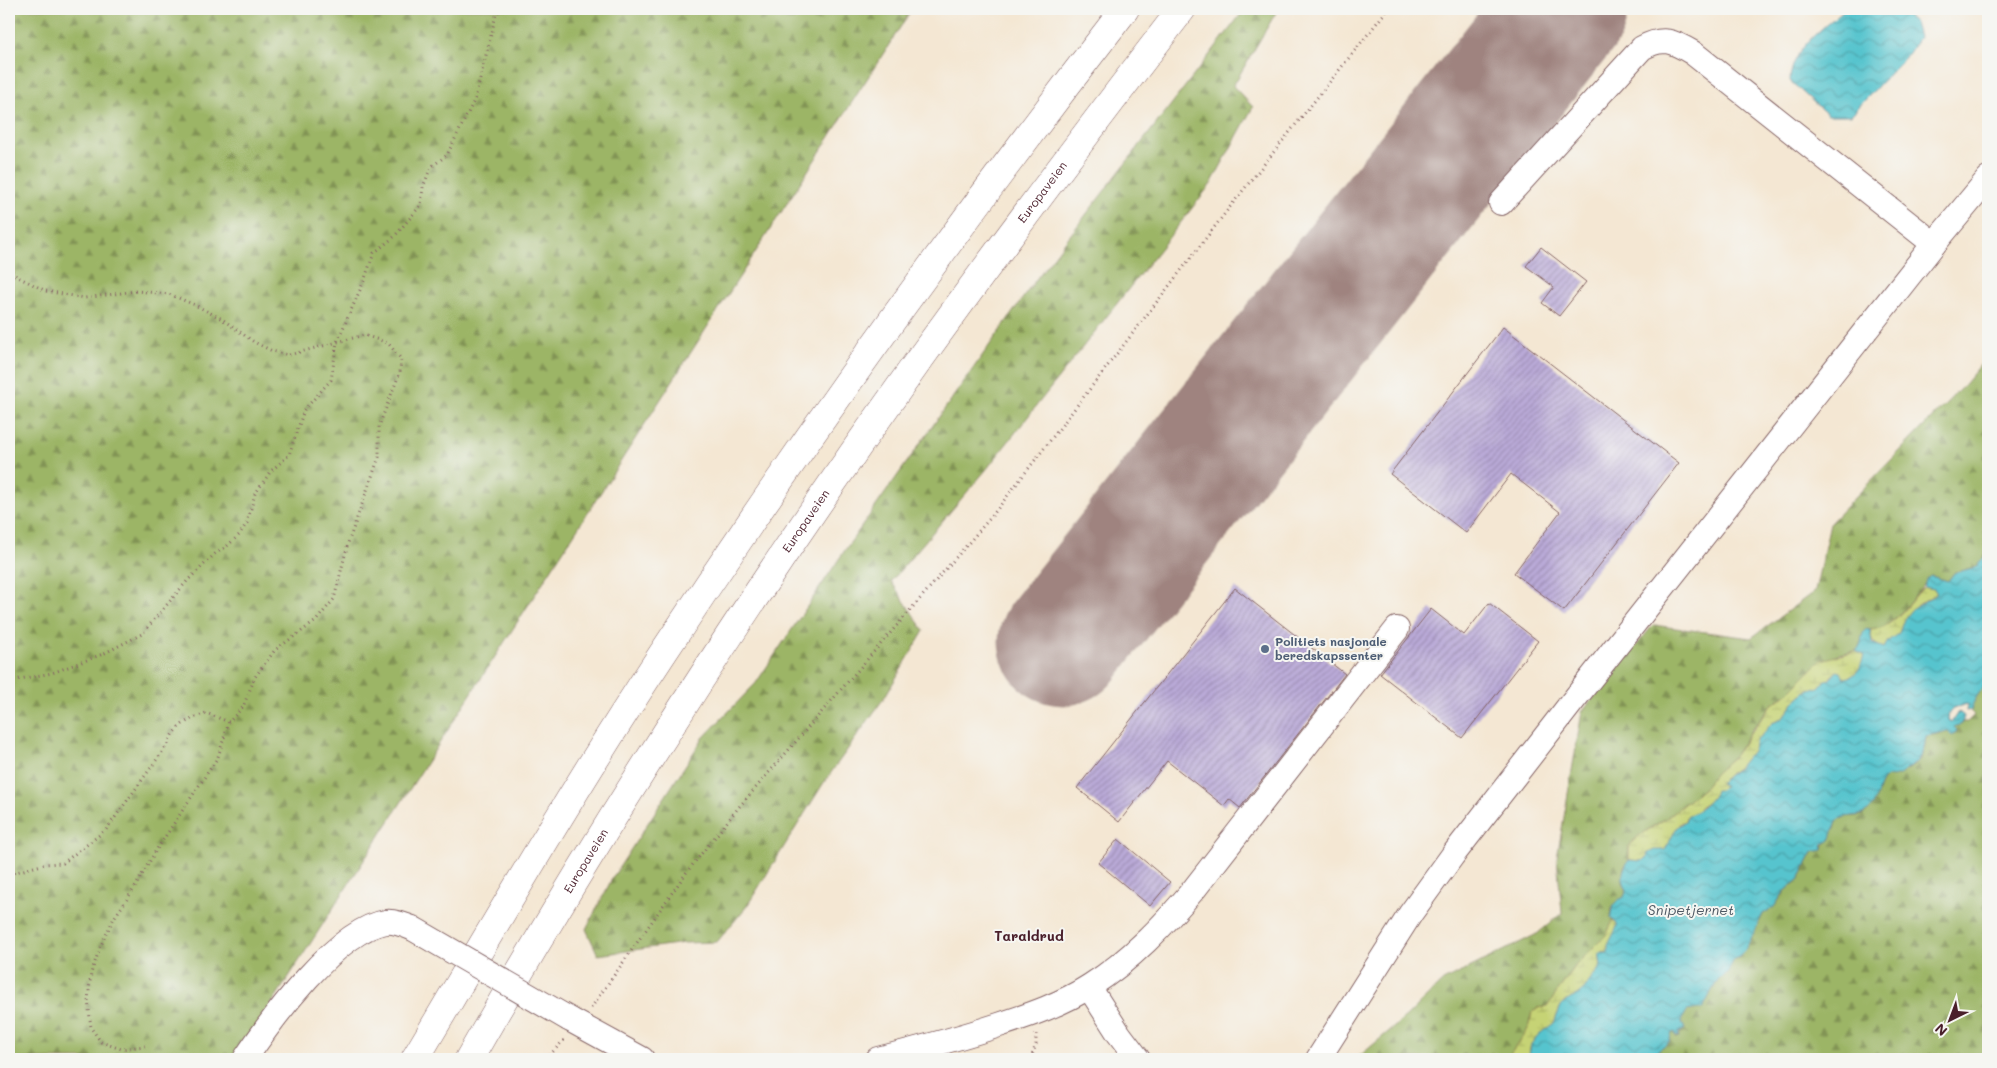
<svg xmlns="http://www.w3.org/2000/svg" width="1997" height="1068" font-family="Mali,sans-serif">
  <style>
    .forest { fill: url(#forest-firs); stroke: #736a48 }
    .wetland { fill: url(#wetland-marsh); stroke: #887950 }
    .water { fill: url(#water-waves); stroke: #50727c }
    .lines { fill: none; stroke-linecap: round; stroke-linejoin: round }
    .runway { stroke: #9f837f; stroke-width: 129 }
    .building { fill: url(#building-hatch) }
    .minor-casing { stroke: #866566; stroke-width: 26 }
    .highway-casing { stroke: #866566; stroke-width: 29 }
    .path { stroke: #866566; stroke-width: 3; stroke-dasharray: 1 4; stroke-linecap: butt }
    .minor { stroke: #fff; stroke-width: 24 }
    .highway { stroke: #fff; stroke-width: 28 }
    .minor-bridge-casing { stroke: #866566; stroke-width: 26; stroke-linecap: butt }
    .minor-bridge { stroke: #fff; stroke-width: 24 }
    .service-dot { fill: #5c6f8a; stroke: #f6f6f2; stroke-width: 2 }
    .labels { text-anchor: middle; stroke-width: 4; stroke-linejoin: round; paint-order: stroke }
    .street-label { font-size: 12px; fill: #4a1f2b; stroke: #f6f6f2 }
    .service-label { font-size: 12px; font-weight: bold; fill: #4e5e75; stroke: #f6f6f2; text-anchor: start }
    .water-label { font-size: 14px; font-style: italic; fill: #4f5964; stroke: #f6f6f2 }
    .neighbourhood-label { font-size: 14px; font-weight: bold; fill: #4a1f2b; stroke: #f6f6f2 }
  </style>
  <defs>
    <pattern id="forest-firs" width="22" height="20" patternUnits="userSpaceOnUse" patternTransform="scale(1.25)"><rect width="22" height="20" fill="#9cb566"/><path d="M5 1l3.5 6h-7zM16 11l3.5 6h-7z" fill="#819354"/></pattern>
    <pattern id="wetland-marsh" width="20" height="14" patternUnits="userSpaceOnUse" patternTransform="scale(1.25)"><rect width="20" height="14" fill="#c6d375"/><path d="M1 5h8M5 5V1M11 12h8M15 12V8" fill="none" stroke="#acb565"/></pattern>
    <pattern id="water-waves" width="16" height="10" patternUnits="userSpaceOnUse" patternTransform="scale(1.25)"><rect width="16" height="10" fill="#57c4ce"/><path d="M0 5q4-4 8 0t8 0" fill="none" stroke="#4a9fa7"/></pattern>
    <pattern id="building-hatch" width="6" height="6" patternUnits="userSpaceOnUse" patternTransform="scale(1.25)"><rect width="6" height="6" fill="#baaad8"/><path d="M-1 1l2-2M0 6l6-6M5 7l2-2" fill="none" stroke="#998aaf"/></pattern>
  </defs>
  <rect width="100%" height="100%" fill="#f6f6f2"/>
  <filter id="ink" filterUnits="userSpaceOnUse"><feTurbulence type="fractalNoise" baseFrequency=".02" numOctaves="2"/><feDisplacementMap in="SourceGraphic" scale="10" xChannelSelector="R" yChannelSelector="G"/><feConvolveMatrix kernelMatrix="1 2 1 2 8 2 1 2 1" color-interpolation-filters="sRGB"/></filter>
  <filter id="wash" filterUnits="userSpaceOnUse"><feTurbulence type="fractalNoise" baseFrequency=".0096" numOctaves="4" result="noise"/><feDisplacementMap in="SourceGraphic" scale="20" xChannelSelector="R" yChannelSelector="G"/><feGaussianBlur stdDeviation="1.12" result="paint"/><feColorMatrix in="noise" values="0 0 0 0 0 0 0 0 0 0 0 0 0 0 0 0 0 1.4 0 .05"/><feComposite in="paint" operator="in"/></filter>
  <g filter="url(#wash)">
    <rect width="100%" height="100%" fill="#f4e7d3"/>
    <g class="forest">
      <polygon points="9,9 912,9 236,1059 9,1059"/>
      <polygon points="1245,9 1278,9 1233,86 1253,107 1211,184 986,470 891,581 924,631 884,698 823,784 747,906 717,942 684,943 598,955 586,929 613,877 703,738 756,683 845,550 1037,278"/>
      <path d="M 1988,356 L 1988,553 L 1976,567 L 1955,572 L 1948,581 L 1931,576 C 1918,590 1891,635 1868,629 L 1860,647 L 1856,651 L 1838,654 L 1808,673 L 1790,691 L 1770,706 L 1752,729 L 1735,755 L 1716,773 L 1704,788 L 1665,819 L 1650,828 L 1629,846 L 1629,860 L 1624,867 L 1623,882 L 1627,890 L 1623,899 L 1612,908 L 1611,919 L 1613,921 L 1606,935 L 1576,965 L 1547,1007 L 1537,1008 L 1532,1012 L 1528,1029 L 1507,1059 L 1356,1059 L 1406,1017 L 1443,981 L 1537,934 L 1562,913 L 1557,858 L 1582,712 L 1653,625 L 1751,638 L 1815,591 L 1830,523 L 1961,388 Z"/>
      <path d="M 1988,683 L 1988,1059 L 1654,1059 L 1658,1050 L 1669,1042 L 1672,1033 L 1675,1032 L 1676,1037 L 1679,1037 L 1683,1025 L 1681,1021 L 1687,1011 L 1705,1005 C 1710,992 1717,978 1728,972 L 1734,959 L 1746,949 L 1763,914 L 1774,907 L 1785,891 L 1799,879 L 1813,852 L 1823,850 C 1825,842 1832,838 1832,831 L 1835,829 L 1837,821 C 1847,813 1857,819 1865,813 C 1877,804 1876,788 1884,779 C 1887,776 1890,777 1894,776 C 1898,776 1901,773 1905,771 C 1921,762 1924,755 1926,736 L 1949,732 L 1955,726 L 1962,724 L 1963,722 L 1967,722 L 1974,715 L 1970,711 C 1973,702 1980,688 1988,683 Z"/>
    </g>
    <g class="wetland">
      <path d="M 1924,587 L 1934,589 L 1937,593 L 1917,605 L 1902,625 L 1899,633 L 1887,643 L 1884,648 C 1873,645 1871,640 1870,630 C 1895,629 1908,602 1924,587 Z"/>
      <path d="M 1856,651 L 1865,655 C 1862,666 1856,678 1844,678 L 1841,674 L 1835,673 L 1819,687 L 1805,692 L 1799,697 L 1782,719 L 1772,723 L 1763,734 L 1757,739 L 1752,751 L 1738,768 L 1729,774 L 1724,787 L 1714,794 L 1709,802 L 1700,807 L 1699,811 L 1686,817 L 1685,821 L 1680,823 L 1665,850 L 1650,852 L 1647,854 L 1648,857 L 1643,861 L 1629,860 L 1629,846 L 1637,837 L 1665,819 L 1704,788 L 1715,773 L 1735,755 L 1770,706 L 1790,691 L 1821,660 Z"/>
      <path d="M 1613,921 L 1617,924 L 1617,927 L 1608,953 L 1599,953 L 1601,966 C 1595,975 1590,984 1582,992 C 1578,996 1573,997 1568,1000 C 1559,1004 1558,1015 1554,1023 C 1547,1030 1538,1035 1532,1044 C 1528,1049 1531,1054 1526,1059 L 1517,1058 L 1507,1059 L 1528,1029 L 1532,1012 L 1537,1008 L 1547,1007 L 1576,965 L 1606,935 Z"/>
    </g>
    <g class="water">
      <path d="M 1845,9 L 1900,9 L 1915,23 L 1919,37 L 1909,53 L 1851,115 L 1828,115 L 1790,81 C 1791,49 1823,28 1845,9 Z"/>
      <path d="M 1988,553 L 1988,683 C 1982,687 1972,703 1971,710 L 1966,711 L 1967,704 L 1953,709 L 1949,713 L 1948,719 L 1951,722 L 1956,714 L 1959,712 L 1964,716 L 1962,724 L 1954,727 L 1957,730 L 1955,733 L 1951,735 L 1948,731 L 1926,736 C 1924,752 1920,762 1906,770 C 1903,772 1899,776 1896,776 C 1892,778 1889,775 1885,778 C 1875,787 1880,802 1868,811 C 1858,819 1847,813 1837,821 L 1830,841 L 1824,844 L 1823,850 L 1813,852 L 1799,879 L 1784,892 L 1774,907 L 1763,914 L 1746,949 L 1739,957 L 1734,959 L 1728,972 C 1714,980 1711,995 1703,1008 L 1687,1011 L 1681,1021 L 1685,1029 L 1679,1033 L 1679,1037 L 1675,1035 L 1675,1032 L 1672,1033 L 1669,1042 L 1658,1050 L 1654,1059 L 1526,1059 L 1529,1056 L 1531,1044 L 1542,1032 L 1554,1023 L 1561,1006 L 1570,998 L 1581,993 L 1601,966 L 1599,953 L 1608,953 L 1608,945 L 1617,927 L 1617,924 L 1611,918 L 1614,904 L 1619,899 L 1623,899 L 1627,890 C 1621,878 1621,872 1629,860 L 1642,861 L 1648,857 L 1647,854 L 1654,850 L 1665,850 L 1677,827 L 1685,821 L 1688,815 C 1698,813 1714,798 1715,790 L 1720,790 L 1724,787 L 1720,782 L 1738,768 L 1752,751 L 1757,739 L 1763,734 L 1772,723 L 1782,719 L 1799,697 L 1805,692 L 1819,687 L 1825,680 L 1830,679 L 1837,671 L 1841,672 L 1844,678 C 1856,678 1862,666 1864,655 L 1856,651 C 1864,643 1859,636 1866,629 L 1870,630 L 1872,643 L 1884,648 L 1888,641 L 1899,633 L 1904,619 L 1911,610 L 1937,593 L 1934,589 L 1924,587 L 1926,579 L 1931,576 L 1948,581 L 1954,573 L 1976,567 Z"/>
    </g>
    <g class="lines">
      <polyline class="runway" points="1063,641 1563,9"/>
    </g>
    <g id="blocks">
      <g class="building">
        <polygon points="1541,247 1586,282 1559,316 1542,303 1554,287 1526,266"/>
        <polygon points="1503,327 1679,463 1564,611 1514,573 1560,512 1511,474 1466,533 1390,474"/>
        <polygon points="1235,588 1345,674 1240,808 1229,799 1224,806 1167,761 1119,822 1077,788"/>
        <polygon points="1489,603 1538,641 1462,738 1380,674 1431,609 1464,635"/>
        <polygon points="1118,839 1170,882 1150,906 1098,863"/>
      </g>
    </g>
  </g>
  <g filter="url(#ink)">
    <use href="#blocks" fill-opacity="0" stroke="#866566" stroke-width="1"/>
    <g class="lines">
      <defs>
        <g id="minor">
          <path d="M 1501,203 L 1642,48 C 1663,36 1673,41 1693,53 L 1934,244"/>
          <polyline points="1089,987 1119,1034 1138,1059"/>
          <polyline points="569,1019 642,1059"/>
          <path d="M 245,1059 C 271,1020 337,929 386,922 C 394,921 404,925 412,928"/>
          <path d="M 878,1059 C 918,1049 959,1038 999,1025 C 1030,1015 1062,1004 1090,986 C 1131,960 1164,925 1195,888 L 1397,629"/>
          <polyline points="1318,1059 1411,913 1453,855 1569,706 1934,244 1988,179"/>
        </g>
        <g id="highway">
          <path d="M 415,1059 C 495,924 574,788 661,656 C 807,434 962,219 1125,9"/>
          <path id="s1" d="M 469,1059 C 605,821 754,590 914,367 C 1001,246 1091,127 1182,9"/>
        </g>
      </defs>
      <use href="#minor" class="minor-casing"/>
      <use href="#highway" class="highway-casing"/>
      <g class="path">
        <polyline points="9,267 16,276 46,291 85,298 136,291 169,294 195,305 222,319 254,342 272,351 289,355 364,335 388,343 401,359 400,372 379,426 379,457 348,543 334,599 316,621 275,650 255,677 243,707 229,722 218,757 155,852 134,889 114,918 101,945 91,973 88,1000 91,1028 101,1042 121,1049 145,1046"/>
        <polyline points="9,681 52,673 103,654 142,634 188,580 215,554 226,547 239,535 247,523 255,494 271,471 289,455 304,410 331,380 337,342 364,281 374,253 394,237 421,205 423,187 431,167 447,155 475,99 496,15 500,9"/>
        <path d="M 9,874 L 45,864 L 63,863 L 106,830 L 168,744 C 173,727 189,719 206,713 L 229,722"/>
        <polyline points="591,1008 686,873 739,807 992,516 1233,203 1388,9"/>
        <polyline points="546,1059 564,1040"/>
        <polyline points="1031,1059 1036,1044 1036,1034"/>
      </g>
      <use href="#minor" class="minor"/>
      <use href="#highway" class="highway"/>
      <defs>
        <polyline id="minor-bridge" points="412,928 569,1019"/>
      </defs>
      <use href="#minor-bridge" class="minor-bridge-casing"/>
      <use href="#minor-bridge" class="minor-bridge"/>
    </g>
  </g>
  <circle class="service-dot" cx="1265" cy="649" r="5"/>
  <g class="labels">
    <g class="street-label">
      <text dy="4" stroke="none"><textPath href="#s1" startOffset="1040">Europaveien</textPath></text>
      <text dy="4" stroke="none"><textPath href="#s1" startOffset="635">Europaveien</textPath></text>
      <text dy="4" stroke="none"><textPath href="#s1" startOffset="230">Europaveien</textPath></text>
    </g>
    <g class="service-label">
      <text x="1275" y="646">Politiets nasjonale<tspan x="1275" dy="14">beredskapssenter</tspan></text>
    </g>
    <g class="water-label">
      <text x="1691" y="915">Snipetjernet</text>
    </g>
    <g class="neighbourhood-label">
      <text x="1029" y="941">Taraldrud</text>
    </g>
  </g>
  <rect width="1997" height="1068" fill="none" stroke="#f6f6f2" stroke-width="30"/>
  <g transform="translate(1950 1020) rotate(222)" stroke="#f6f6f2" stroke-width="4" paint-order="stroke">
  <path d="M0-4L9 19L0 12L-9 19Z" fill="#4a1f2b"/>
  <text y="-8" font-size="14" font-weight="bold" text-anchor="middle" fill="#4a1f2b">N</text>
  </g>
</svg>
